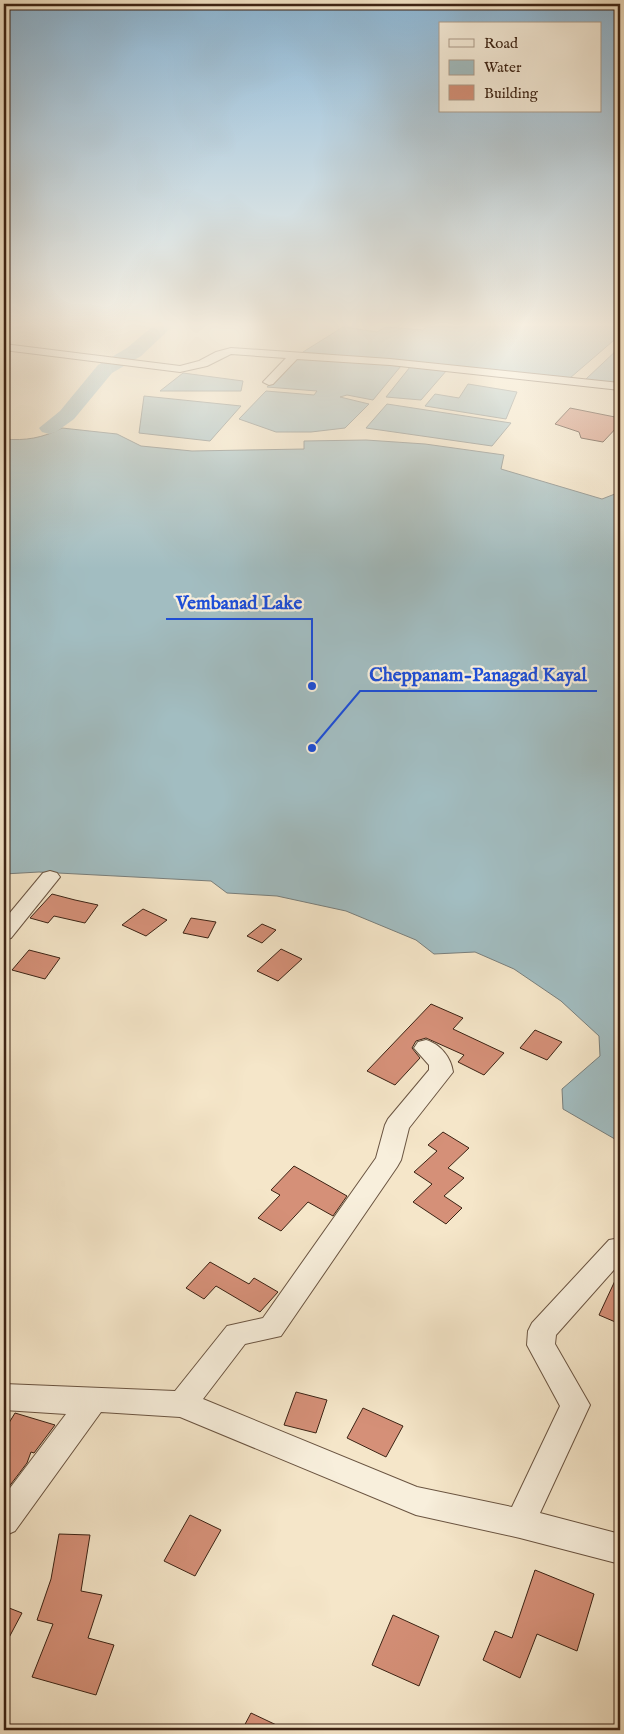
<svg xmlns="http://www.w3.org/2000/svg" width="624" height="1734" font-family="'IM FELL English',serif">
  <style>
    .water { fill: #a2bdc1; stroke: #797f7c }
    .lines { fill: none; stroke-linecap: round; stroke-linejoin: round }
    .river { fill: #a2bdc1; fill-rule: evenodd }
    .building { fill: #d59078; stroke: #3c2314 }
    .minor-casing { stroke: #6a5441; stroke-width: 2 }
    .minor { fill: #f8efdc; fill-rule: evenodd }
    .leader { fill: none; stroke: #1d4ed8; stroke-width: 2 }
    .callout-dot { fill: #1d4ed8; stroke: #f8efdc; stroke-width: 2 }
    .callout-label { font-size: 19px; text-anchor: middle; font-weight: bold; fill: #1d4ed8; stroke: #f8efdc; stroke-width: 4.5; stroke-linejoin: round; paint-order: stroke }
  </style>
  <rect width="100%" height="100%" fill="#f5e6c9"/>
  <filter id="stains"><feTurbulence type="fractalNoise" baseFrequency=".004" numOctaves="4"/><feColorMatrix values="0 0 0 0 .2 0 0 0 0 .09 0 0 0 0 .02 0 0 0 .5 -.17"/></filter>
  <radialGradient id="worn" r=".72"><stop offset=".6" stop-color="#630" stop-opacity="0"/><stop offset="1" stop-color="#630" stop-opacity=".3"/></radialGradient>
  <g class="water">
    <polygon points="428,326 617,326 620,327 620,335 570,378 303,352 343,327 377,332 386,327 423,330"/>
    <polygon points="620,347 620,385 586,379"/>
    <polygon points="298,358 401,366 373,400 347,395 340,397 369,404 345,428 311,432 276,432 239,419 266,391 314,395 317,391 267,387"/>
    <polygon points="410,367 447,370 421,400 386,397"/>
    <polygon points="183,373 243,381 241,391 160,391"/>
    <polygon points="468,384 517,392 506,419 425,406 435,394 459,398"/>
    <polygon points="144,396 241,406 210,441 139,433"/>
    <polygon points="387,404 511,423 492,446 366,428"/>
    <path d="M 62,428 L 117,434 L 141,446 L 192,451 L 304,449 L 304,441 L 366,440 L 425,444 L 504,455 L 501,469 L 602,499 L 620,492 L 620,1142 L 563,1109 L 562,1089 L 600,1056 L 599,1036 L 561,1001 L 514,969 L 475,952 L 434,954 L 416,940 L 346,911 L 277,896 L 227,893 L 211,881 L 39,872 L 4,874 L 4,439 C 25,441 43,438 62,428 Z"/>
  </g>
  <g class="lines">
    <polygon class="river" points="153,326 173,326 141,356 112,373 74,419 56,432 49,434 42,432 39,428 60,411 98,365 127,348"/>
  </g>
  <g class="building">
    <polygon points="570,408 620,418 620,424 603,442 581,438 579,432 555,424"/>
    <polygon points="52,894 75,900 98,905 85,923 54,916 48,923 30,918"/>
    <polygon points="143,909 167,920 146,936 122,925"/>
    <polygon points="191,918 216,922 208,938 183,933"/>
    <polygon points="262,924 276,930 262,943 247,936"/>
    <polygon points="281,949 302,959 278,981 257,971"/>
    <polygon points="29,950 60,958 45,979 12,970"/>
    <polygon points="431,1004 463,1018 453,1029 504,1053 484,1075 458,1062 464,1055 426,1038 416,1041 412,1048 420,1058 395,1085 367,1071"/>
    <polygon points="535,1030 562,1042 547,1060 520,1048"/>
    <polygon points="443,1132 469,1148 448,1168 464,1178 444,1196 462,1208 446,1224 413,1202 432,1184 414,1172 437,1151 428,1145"/>
    <polygon points="294,1166 347,1196 333,1216 308,1202 281,1231 258,1218 280,1195 271,1190"/>
    <polygon points="210,1262 249,1284 254,1278 278,1292 260,1312 216,1286 204,1299 186,1288"/>
    <polygon points="620,1270 620,1324 599,1315"/>
    <polygon points="296,1392 327,1400 316,1433 284,1425"/>
    <polygon points="363,1408 403,1426 386,1457 347,1438"/>
    <polygon points="15,1413 55,1425 34,1453 31,1452 27,1463 8,1488 4,1487 4,1431"/>
    <polygon points="190,1515 221,1530 195,1576 164,1561"/>
    <polygon points="59,1534 90,1535 81,1591 102,1595 88,1638 114,1645 96,1695 32,1677 53,1624 37,1620 51,1579"/>
    <polygon points="535,1570 594,1594 577,1651 537,1634 520,1678 483,1660 495,1631 512,1638"/>
    <polygon points="4,1606 22,1613 4,1647"/>
    <polygon points="393,1615 439,1636 419,1686 372,1665"/>
    <polygon points="251,1713 287,1730 242,1730"/>
  </g>
  <g class="lines">
    <defs>
      <g id="minor">
        <polygon points="4,344 180,366 199,361 216,352 231,348 390,359 620,383 620,390 390,365 297,359 273,384 269,385 263,382 286,358 231,354 207,366 180,372 4,350"/>
        <polygon points="50,871 57,873 60,877 11,938 4,940 4,920 43,873"/>
        <path d="M 426,1040 C 440,1044 451,1057 453,1072 L 409,1128 L 401,1160 L 397,1167 L 281,1336 L 245,1344 L 203,1399 L 417,1487 L 512,1507 L 560,1406 L 527,1345 L 528,1331 L 532,1323 L 609,1240 L 620,1238 L 620,1263 L 556,1335 L 555,1344 L 590,1405 L 540,1513 L 620,1534 L 620,1564 L 520,1538 L 416,1515 L 180,1417 L 101,1412 L 15,1531 L 4,1536 L 4,1496 L 66,1414 L 4,1410 L 4,1384 L 175,1391 L 227,1326 L 263,1318 L 376,1158 L 385,1125 L 388,1119 L 429,1070 L 429,1065 L 414,1048 L 418,1042 Z"/>
      </g>
    </defs>
    <use href="#minor" class="minor-casing"/>
    <use href="#minor" class="minor"/>
  </g>
  <linearGradient id="sky" x2="0" y2="1"><stop stop-color="#8cb8d8"/><stop offset="0.57" stop-color="#faf4e7"/><stop offset="1" stop-color="#faf4e7" stop-opacity="0"/></linearGradient>
  <rect width="624" height="569" fill="url(#sky)"/>
  <path class="leader" d="M312 686L312 619H166M312 748L360 691H597"/>
  <g class="callout-dot">
    <circle cx="312" cy="686" r="5"/>
    <circle cx="312" cy="748" r="5"/>
  </g>
  <g class="callout-label">
    <text x="239" y="609">Vembanad Lake</text>
    <text x="478" y="681">Cheppanam-Panagad Kayal</text>
  </g>
  <rect width="624" height="1734" fill="none" stroke="#f5e6c9" stroke-width="20"/>
  <rect x="5" y="5" width="614" height="1724" fill="none" stroke="#3c2314" stroke-width="2.5"/>
  <rect x="10" y="10" width="604" height="1714" fill="none" stroke="#3c2314"/>
  <rect x="439" y="22" width="162" height="90" fill="#f8efdc" stroke="#ad9d8c"/>
  <rect x="449" y="39" width="25" height="8" fill="#f8efdc" stroke="#ad9d8c"/>
  <text x="484" y="48" font-size="15" fill="#3c2314">Road</text>
  <rect x="449" y="60" width="25" height="15" fill="#a2bdc1" stroke="#ad9d8c"/>
  <text x="484" y="72" font-size="15" fill="#3c2314">Water</text>
  <rect x="449" y="85" width="25" height="15" fill="#d59078" stroke="#ad9d8c"/>
  <text x="484" y="98" font-size="15" fill="#3c2314">Building</text>
  <rect width="100%" height="100%" filter="url(#stains)"/>
  <rect width="100%" height="100%" fill="url(#worn)"/>
</svg>
